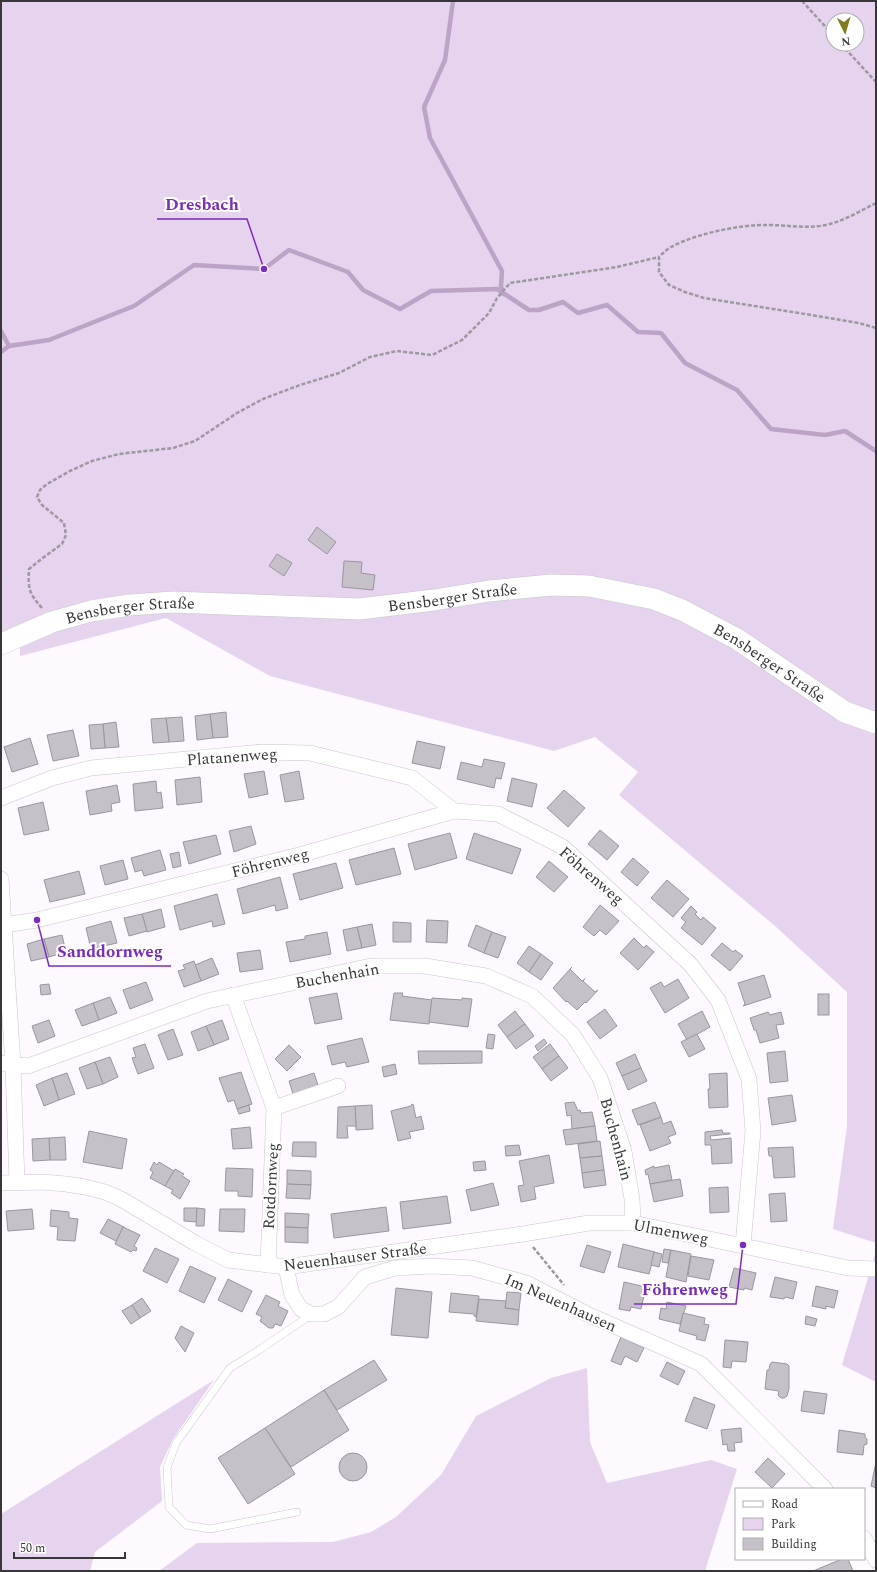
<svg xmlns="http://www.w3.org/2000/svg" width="877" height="1572" font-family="Spectral,serif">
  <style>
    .green { fill: #e6d3ee; fill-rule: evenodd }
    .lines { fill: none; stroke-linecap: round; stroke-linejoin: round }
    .stream { stroke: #bba4c5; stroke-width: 4.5 }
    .building { fill: #c6c1c8; stroke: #9b969d }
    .service-casing { stroke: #cac5cd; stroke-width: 8 }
    .minor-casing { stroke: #cac5cd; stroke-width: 16 }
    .secondary-casing { stroke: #cac5cd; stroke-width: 22 }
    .path { stroke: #9c999e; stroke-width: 2.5; stroke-dasharray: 4 2; stroke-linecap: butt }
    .service { stroke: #fff; stroke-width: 7 }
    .minor { stroke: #fff; stroke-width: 15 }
    .secondary { stroke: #fff; stroke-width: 21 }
    .labels { text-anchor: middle; stroke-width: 4; stroke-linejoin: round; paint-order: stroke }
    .street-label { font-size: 16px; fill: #383639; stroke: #fff }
    .leader { fill: none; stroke: #7b2cbf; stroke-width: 1.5 }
    .callout-dot { fill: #7b2cbf; stroke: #fff; stroke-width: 1.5 }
    .callout-label { font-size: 17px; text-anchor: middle; font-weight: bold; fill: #7b2cbf; stroke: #fff; stroke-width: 4; stroke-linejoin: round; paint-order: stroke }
  </style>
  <rect width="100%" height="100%" fill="#fdf9ff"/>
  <g class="green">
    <path d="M 1,1 L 876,1 L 876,1243 L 833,1229 L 847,1126 L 847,992 L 775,926 L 619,795 L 638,772 L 595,737 L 554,751 L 270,676 L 166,618 L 20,656 L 20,635 L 1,644 ZM 833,20 L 857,20 L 857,44 L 833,44 Z"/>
    <polygon points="876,1251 876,1382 842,1365"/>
    <polygon points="587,1368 590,1442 607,1483 711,1460 737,1469 705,1571 159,1571 197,1543 333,1542 371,1532 396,1517 441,1475 476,1416 551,1378"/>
    <polygon points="214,1380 173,1439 160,1467 162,1501 95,1552 90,1571 1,1571 1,1514"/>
  </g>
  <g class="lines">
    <g class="stream">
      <polyline points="453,1 445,60 424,107 430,138 502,271 501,286 503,294"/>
      <polyline points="1,331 9,346"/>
      <polyline points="1,352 9,346 49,340 134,306 194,265 264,269 289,250 348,272 363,290 400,309 431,291 497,289 529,310 539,310 563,302 578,313 607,305 638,332 661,333 685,363 737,390 771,429 825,435 845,431 876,451"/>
    </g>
  </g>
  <g class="building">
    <polygon points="317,527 336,542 327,554 308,540"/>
    <polygon points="277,554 292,563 284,576 269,566"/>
    <polygon points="344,561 362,562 361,573 375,575 373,590 342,587"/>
    <polygon points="226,712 228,737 213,738 210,714"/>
    <polygon points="210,714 213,738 197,740 195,716"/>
    <polygon points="182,717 184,741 169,742 166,718"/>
    <polygon points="166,718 169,742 153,743 151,719"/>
    <polygon points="116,722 119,747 105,748 103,724"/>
    <polygon points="103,724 105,748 91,749 89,725"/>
    <polygon points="73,730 79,756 53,761 47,735"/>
    <polygon points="30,738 38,764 12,772 4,747"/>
    <polygon points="417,741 445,747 440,769 412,763"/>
    <polygon points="484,759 505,763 501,779 496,778 494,788 457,779 461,762 482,767"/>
    <polygon points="264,771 268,794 249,798 244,774"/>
    <polygon points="299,771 304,799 285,802 280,775"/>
    <polygon points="200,777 202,802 177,805 175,780"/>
    <polygon points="512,778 537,784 532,807 507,801"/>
    <polygon points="156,781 157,793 161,792 163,808 135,811 133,784"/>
    <polygon points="117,785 120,802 111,804 112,811 90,815 86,791"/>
    <polygon points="564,790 585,808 568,827 547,808"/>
    <polygon points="43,802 49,830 24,835 18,808"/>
    <polygon points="251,826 256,844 234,852 229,831"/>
    <polygon points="600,830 619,846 607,860 588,844"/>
    <polygon points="450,833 457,858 415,870 408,844"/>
    <polygon points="474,833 521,849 512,874 466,859"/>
    <polygon points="216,835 221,854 189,864 183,842"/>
    <polygon points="394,848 401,874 356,885 349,860"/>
    <polygon points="160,850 166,870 144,876 142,870 135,872 131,858"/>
    <polygon points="179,852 181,866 173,868 170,854"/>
    <polygon points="633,858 649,872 637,886 621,872"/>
    <polygon points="123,860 128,879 105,885 100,866"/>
    <polygon points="549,861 568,877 554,892 536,877"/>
    <polygon points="336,863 343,888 300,900 293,874"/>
    <polygon points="79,871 85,894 50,902 44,880"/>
    <polygon points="280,877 288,908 276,911 275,905 243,914 237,889"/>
    <polygon points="667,880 689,899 673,917 651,898"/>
    <polygon points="217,894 225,924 213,927 212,921 180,930 174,906"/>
    <polygon points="600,905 619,921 606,935 600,930 594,936 583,927"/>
    <polygon points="691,906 697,912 695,914 701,920 703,917 716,928 702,945 681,928 686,922 681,918"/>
    <polygon points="161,909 165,927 147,932 142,914"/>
    <polygon points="142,914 147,931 129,936 124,918"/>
    <polygon points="427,920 448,921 447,943 426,942"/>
    <polygon points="111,921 117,943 91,949 86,928"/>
    <polygon points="393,922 411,923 411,942 393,942"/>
    <polygon points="372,924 376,945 362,948 357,927"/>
    <polygon points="476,925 492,932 484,953 468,946"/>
    <polygon points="357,927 362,948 347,951 343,930"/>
    <polygon points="327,932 331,954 290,962 286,942 305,939 305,936"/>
    <polygon points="492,932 506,937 498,958 484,953"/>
    <polygon points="62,935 66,952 49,957 44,939"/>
    <polygon points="634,938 644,948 646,945 654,952 638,970 620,953"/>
    <polygon points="44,939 49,957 31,961 27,944"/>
    <polygon points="722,943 733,952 735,950 743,956 730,971 711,955"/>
    <polygon points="529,946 541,954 529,972 517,963"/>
    <polygon points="260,950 263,969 240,972 237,953"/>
    <polygon points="541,954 553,963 541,980 529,972"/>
    <polygon points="212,958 219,974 201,981 195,965"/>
    <polygon points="194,961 201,981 184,987 178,971 185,969 183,965"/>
    <polygon points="572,967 570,969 582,981 585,979 583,981 595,992 598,990 586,1003 585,1002 577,1010 567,1001 566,1002 553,988"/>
    <polygon points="764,975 771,997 743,1006 745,1004 738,983"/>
    <polygon points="678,979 689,998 665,1013 650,988 661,982 664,987"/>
    <polygon points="146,982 153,1000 130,1009 123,990"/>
    <polygon points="49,984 51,994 41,995 40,985"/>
    <polygon points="337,993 342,1019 315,1024 309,998"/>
    <polygon points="394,993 403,993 402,996 432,1000 429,1024 390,1020"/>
    <rect x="818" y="994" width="11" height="21"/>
    <polygon points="110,997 117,1013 99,1020 93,1003"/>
    <polygon points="432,998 462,1000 462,998 472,999 468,1027 429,1022"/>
    <polygon points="93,1003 99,1020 82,1026 75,1010"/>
    <polygon points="605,1009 617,1026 600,1039 587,1022"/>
    <polygon points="515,1011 525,1024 507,1037 498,1025"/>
    <polygon points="702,1011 710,1027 687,1040 678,1024"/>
    <polygon points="768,1012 770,1015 781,1012 784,1024 776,1025 779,1038 760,1043 756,1030 754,1030 750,1018"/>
    <polygon points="49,1020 55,1036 38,1043 32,1026"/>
    <polygon points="222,1020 229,1039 214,1045 206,1026"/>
    <polygon points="525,1024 534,1036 516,1049 507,1037"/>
    <polygon points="206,1026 214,1045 198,1051 191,1032"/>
    <polygon points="173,1029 183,1055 168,1060 158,1035"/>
    <polygon points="488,1034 495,1035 493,1049 486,1048"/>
    <polygon points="697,1034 705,1049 689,1057 681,1042"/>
    <polygon points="362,1038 369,1062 347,1067 345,1062 332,1065 327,1046"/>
    <polygon points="544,1039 547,1043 538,1051 535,1046"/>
    <polygon points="145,1044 154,1068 138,1074 132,1058 136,1057 133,1048"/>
    <polygon points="550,1044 559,1056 542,1069 533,1057"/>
    <polygon points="289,1045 301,1057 287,1071 275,1059"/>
    <polygon points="418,1051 482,1051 482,1063 419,1064"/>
    <polygon points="785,1051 788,1081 770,1083 767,1053"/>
    <polygon points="635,1054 641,1068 622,1076 616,1063"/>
    <polygon points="559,1056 568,1068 551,1081 542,1069"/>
    <polygon points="110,1057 118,1077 103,1084 95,1062"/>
    <polygon points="95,1062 103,1084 87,1089 79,1068"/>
    <polygon points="395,1064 397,1074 384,1077 382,1067"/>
    <polygon points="641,1068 647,1081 628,1090 622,1076"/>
    <polygon points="241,1072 252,1104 237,1109 234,1100 228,1102 219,1078"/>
    <polygon points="67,1073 75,1094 59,1100 52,1078"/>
    <polygon points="314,1073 318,1085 293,1094 289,1081"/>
    <polygon points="727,1073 728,1107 709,1108 708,1089 710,1089 709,1074"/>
    <polygon points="52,1078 59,1100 44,1106 36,1085"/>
    <polygon points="792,1095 796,1121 772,1125 768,1098"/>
    <polygon points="574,1102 578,1111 580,1110 581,1113 592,1112 595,1126 572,1129 571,1115 567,1116 565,1103"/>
    <polygon points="655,1102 661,1117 638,1125 632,1110"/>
    <polygon points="413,1104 416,1118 421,1116 424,1129 409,1132 411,1138 398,1141 391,1111 411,1106 411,1105"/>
    <polygon points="249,1105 250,1111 239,1114 237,1109"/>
    <polygon points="372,1105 373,1129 356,1130 355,1106"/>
    <polygon points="355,1106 356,1126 347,1126 348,1138 337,1138 338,1107"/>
    <polygon points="661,1117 663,1124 671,1121 676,1134 668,1137 671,1143 650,1151 640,1125"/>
    <polygon points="595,1126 597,1141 566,1145 563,1130"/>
    <polygon points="250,1127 252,1148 233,1149 231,1129"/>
    <polygon points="722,1130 723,1133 730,1133 730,1134 710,1136 711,1140 731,1138 732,1163 712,1164 711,1145 705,1145 705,1132"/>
    <polygon points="89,1131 127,1139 122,1169 83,1162"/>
    <polygon points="65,1137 66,1160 50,1160 49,1138"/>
    <polygon points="49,1138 50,1160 33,1161 32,1139"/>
    <polygon points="600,1141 602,1156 580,1158 578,1144"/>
    <polygon points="293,1142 316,1142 316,1157 292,1156"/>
    <polygon points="519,1145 521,1155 506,1156 505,1146"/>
    <polygon points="793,1147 795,1177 774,1178 772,1156 769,1156 768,1148"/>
    <polygon points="549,1155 554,1183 534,1187 536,1199 521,1202 518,1186 524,1185 519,1161"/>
    <polygon points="602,1156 604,1170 582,1173 580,1158"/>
    <polygon points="485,1161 486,1170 474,1171 473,1162"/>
    <polygon points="154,1162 157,1165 159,1162 174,1171 165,1186 150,1178 153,1172 150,1170"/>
    <polygon points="669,1165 672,1180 650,1184 648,1174 646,1175 645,1170 654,1166 654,1168"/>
    <polygon points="226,1168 253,1169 252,1197 238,1196 238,1191 225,1191"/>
    <polygon points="175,1169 184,1174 182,1176 190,1181 180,1199 171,1193 173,1190 165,1186"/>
    <polygon points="287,1170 311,1171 311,1185 287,1184"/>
    <polygon points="604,1170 606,1185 584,1188 582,1173"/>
    <polygon points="680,1179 683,1196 654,1202 650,1184"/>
    <polygon points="493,1183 499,1205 471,1211 466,1190"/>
    <polygon points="287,1184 311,1185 310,1199 286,1198"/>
    <polygon points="728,1187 729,1212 710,1213 709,1188"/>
    <polygon points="785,1193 787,1221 771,1222 769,1194"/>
    <polygon points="447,1196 451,1223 403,1229 400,1202"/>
    <polygon points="386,1207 389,1231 334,1238 331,1214"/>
    <polygon points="184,1208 197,1208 197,1222 184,1221"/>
    <polygon points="197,1208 205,1209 204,1226 196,1226"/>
    <polygon points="32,1209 34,1229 8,1231 6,1211"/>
    <polygon points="220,1209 245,1209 244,1232 219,1231"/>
    <polygon points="51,1210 69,1212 69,1218 78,1219 75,1241 57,1240 58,1227 50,1226"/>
    <polygon points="285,1213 309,1214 308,1228 285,1227"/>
    <polygon points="108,1219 124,1227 116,1241 100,1233"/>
    <polygon points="123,1227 140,1235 134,1246 137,1248 136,1251 133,1250 131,1252 115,1244"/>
    <polygon points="285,1227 308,1228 308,1243 285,1242"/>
    <polygon points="623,1244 655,1252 649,1274 618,1267"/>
    <polygon points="587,1245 611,1252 604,1273 580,1266"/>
    <polygon points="155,1248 179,1259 167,1283 143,1271"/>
    <polygon points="664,1249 671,1250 668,1263 662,1262"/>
    <polygon points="671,1250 691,1254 686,1282 666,1277"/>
    <polygon points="654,1252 662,1254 659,1267 651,1265"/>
    <polygon points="691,1256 714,1260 709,1280 688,1276"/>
    <polygon points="190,1266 216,1278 204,1303 179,1291"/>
    <polygon points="734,1268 756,1273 752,1290 744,1288 744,1290 729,1287"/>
    <polygon points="775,1277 797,1282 793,1299 785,1297 784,1299 770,1297"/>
    <polygon points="228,1279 252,1291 242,1312 218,1300"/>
    <polygon points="624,1282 646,1287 641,1309 631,1307 630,1311 619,1309"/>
    <polygon points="816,1286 838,1291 834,1308 826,1306 826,1309 812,1306"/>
    <polygon points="396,1288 432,1292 428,1338 391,1335"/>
    <polygon points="507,1292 521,1293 519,1310 505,1308"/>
    <polygon points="451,1293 479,1296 476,1317 474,1316 474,1314 449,1312"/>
    <polygon points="266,1295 280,1302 278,1306 288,1311 281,1326 275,1324 273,1328 269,1328 260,1321 262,1317 256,1314"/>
    <polygon points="142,1298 151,1311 140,1318 132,1305"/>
    <polygon points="479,1299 506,1301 505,1308 519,1310 518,1325 476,1321"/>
    <polygon points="667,1302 686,1306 680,1324 659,1319 661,1308 666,1309"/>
    <polygon points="132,1305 140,1318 131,1324 122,1311"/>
    <polygon points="683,1313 705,1318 704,1324 709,1325 705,1341 696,1339 697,1336 679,1331"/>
    <polygon points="806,1316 817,1319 815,1326 805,1324"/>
    <polygon points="181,1326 194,1333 185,1352 175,1338"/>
    <polygon points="621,1337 644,1348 637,1362 625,1356 621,1365 611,1361"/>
    <polygon points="725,1340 748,1342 746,1362 732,1361 731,1368 723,1367"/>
    <polygon points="374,1360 387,1380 337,1410 324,1390"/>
    <polygon points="667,1362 685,1371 678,1385 660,1376"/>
    <polygon points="772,1362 787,1364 789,1366 789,1389 787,1396 784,1398 781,1398 778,1395 779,1391 765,1389 767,1370 769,1370 770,1364"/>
    <polygon points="324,1390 349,1430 291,1467 265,1428"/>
    <polygon points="804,1391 827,1394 824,1414 801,1411"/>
    <polygon points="694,1397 715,1405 707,1429 685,1421"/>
    <polygon points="265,1428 295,1474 248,1504 218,1458"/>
    <polygon points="741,1428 742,1442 734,1443 735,1451 728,1451 727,1444 723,1445 721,1430"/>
    <polygon points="839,1430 865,1434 865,1437 867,1439 867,1444 864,1445 863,1455 837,1452"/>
    <circle cx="353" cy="1467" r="14"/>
    <polygon points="768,1458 785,1474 772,1488 755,1472"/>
    <polygon points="876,1462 876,1488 871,1486"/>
    <polygon points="842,1559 848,1559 853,1571 813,1571"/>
  </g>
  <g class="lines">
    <defs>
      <polyline id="service" points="297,1512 210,1529 186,1525 169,1507 167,1468 176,1443 230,1368 259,1350 311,1315"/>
      <g id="minor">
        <polyline points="1,798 52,778 91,768 261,752 310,753 412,778 454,811"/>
        <polyline points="1,879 13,1065 17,1182"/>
        <polyline points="4,925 37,920 303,854 454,811 498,814 563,847 690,964 718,1000 749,1079 753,1131 743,1245"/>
        <polyline points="233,995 274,1108 268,1265"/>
        <polyline points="1,1063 28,1066 207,1001 371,966 425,966 486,976 532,996 573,1035 600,1078 624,1151 632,1199 633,1223"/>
        <polyline points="274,1108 338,1086"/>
        <polyline points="1,1183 42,1182 66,1184 85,1187 105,1192 121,1199 195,1243 228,1260 286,1267 523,1234 589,1223 633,1223 848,1268 876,1269"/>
        <polyline points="286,1267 292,1295 301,1309 311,1314 324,1314 338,1307 365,1277 395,1268 432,1266 472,1268 526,1283 587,1314 701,1364 825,1489"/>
        <polyline points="864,1538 876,1560"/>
      </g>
      <g id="secondary">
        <path id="s1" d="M 1,644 L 52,622 L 91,611 L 130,605 L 173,602 L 359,609 L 434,600 L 489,591 L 551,585 L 589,586 L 654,599 L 682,610 L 737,639 L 845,712 L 876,723"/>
      </g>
    </defs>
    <use href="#service" class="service-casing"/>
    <use href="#minor" class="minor-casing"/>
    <use href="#secondary" class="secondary-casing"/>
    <g class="path">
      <polyline points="802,1 833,35"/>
      <polyline points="841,44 876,82"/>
      <path d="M 876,203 C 860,211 844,221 826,225 C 806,229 788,225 768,225 C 741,224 695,234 671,247 C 666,250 663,253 659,257 L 659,272 L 669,285 L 685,292 L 704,298 L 805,314 L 859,323 L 876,328"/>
      <path d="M 42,608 C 29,593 28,590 29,569 L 44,557 L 62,544 L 66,535 L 64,523 L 42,505 L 37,497 L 40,490 L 47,484 L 70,471 L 92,461 L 119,454 L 173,448 L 195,441 L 237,413 L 263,399 L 300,385 L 339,373 L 370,357 L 397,351 L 432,355 L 462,340 L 489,313 L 497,298 L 510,283 L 617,267 L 659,257"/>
      <polyline points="533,1247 564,1285"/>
    </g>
    <use href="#service" class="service"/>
    <use href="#minor" class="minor"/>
    <use href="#secondary" class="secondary"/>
  </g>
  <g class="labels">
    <g class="street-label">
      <text dy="6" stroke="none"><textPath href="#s1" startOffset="459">Bensberger Straße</textPath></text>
      <text dy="6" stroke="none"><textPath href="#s1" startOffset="135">Bensberger Straße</textPath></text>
      <text dy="6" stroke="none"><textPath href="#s1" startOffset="795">Bensberger Straße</textPath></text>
      <text transform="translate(232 756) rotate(-4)" y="6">Platanenweg</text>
      <text transform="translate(270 862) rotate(-14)" y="6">Föhrenweg</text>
      <text transform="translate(592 875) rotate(41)" y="6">Föhrenweg</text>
      <text transform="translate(337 975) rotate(-10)" y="6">Buchenhain</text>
      <text transform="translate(617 1139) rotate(75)" y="6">Buchenhain</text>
      <text transform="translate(270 1186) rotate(-87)" y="6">Rotdornweg</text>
      <text transform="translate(671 1231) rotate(11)" y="6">Ulmenweg</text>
      <text transform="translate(355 1256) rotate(-7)" y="6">Neuenhauser Straße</text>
      <text transform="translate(561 1302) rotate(24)" y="6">Im Neuenhausen</text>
    </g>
  </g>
  <path class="leader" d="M264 269L247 219H157M37 920L49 966H171M743 1245L736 1304H634"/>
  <g class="callout-dot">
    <circle cx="264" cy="269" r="4"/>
    <circle cx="37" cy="920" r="4"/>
    <circle cx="743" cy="1245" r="4"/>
  </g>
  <g class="callout-label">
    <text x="202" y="210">Dresbach</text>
    <text x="110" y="957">Sanddornweg</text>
    <text x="685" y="1295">Föhrenweg</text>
  </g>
  <rect width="877" height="1572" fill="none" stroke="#383639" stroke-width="4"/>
  <rect x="735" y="1488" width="130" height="72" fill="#ffffff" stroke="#afafb0"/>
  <rect x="743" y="1501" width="20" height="6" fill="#ffffff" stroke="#afafb0"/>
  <text x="771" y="1508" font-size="12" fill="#383639">Road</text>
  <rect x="743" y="1518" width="20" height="12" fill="#e6d3ee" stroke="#afafb0"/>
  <text x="771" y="1528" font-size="12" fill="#383639">Park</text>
  <rect x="743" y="1538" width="20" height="12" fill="#c6c1c8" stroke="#afafb0"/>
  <text x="771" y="1548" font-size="12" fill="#383639">Building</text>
  <g transform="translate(845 32) rotate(175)"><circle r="19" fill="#ffffff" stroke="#afafb0"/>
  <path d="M0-3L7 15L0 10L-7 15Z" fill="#817b22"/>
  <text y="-6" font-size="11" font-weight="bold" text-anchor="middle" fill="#383639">N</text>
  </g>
  <path d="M14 1552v6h111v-6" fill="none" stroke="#383639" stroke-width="2"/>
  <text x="20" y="1552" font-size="12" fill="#383639" stroke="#ffffff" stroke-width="3" paint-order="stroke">50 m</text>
</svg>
